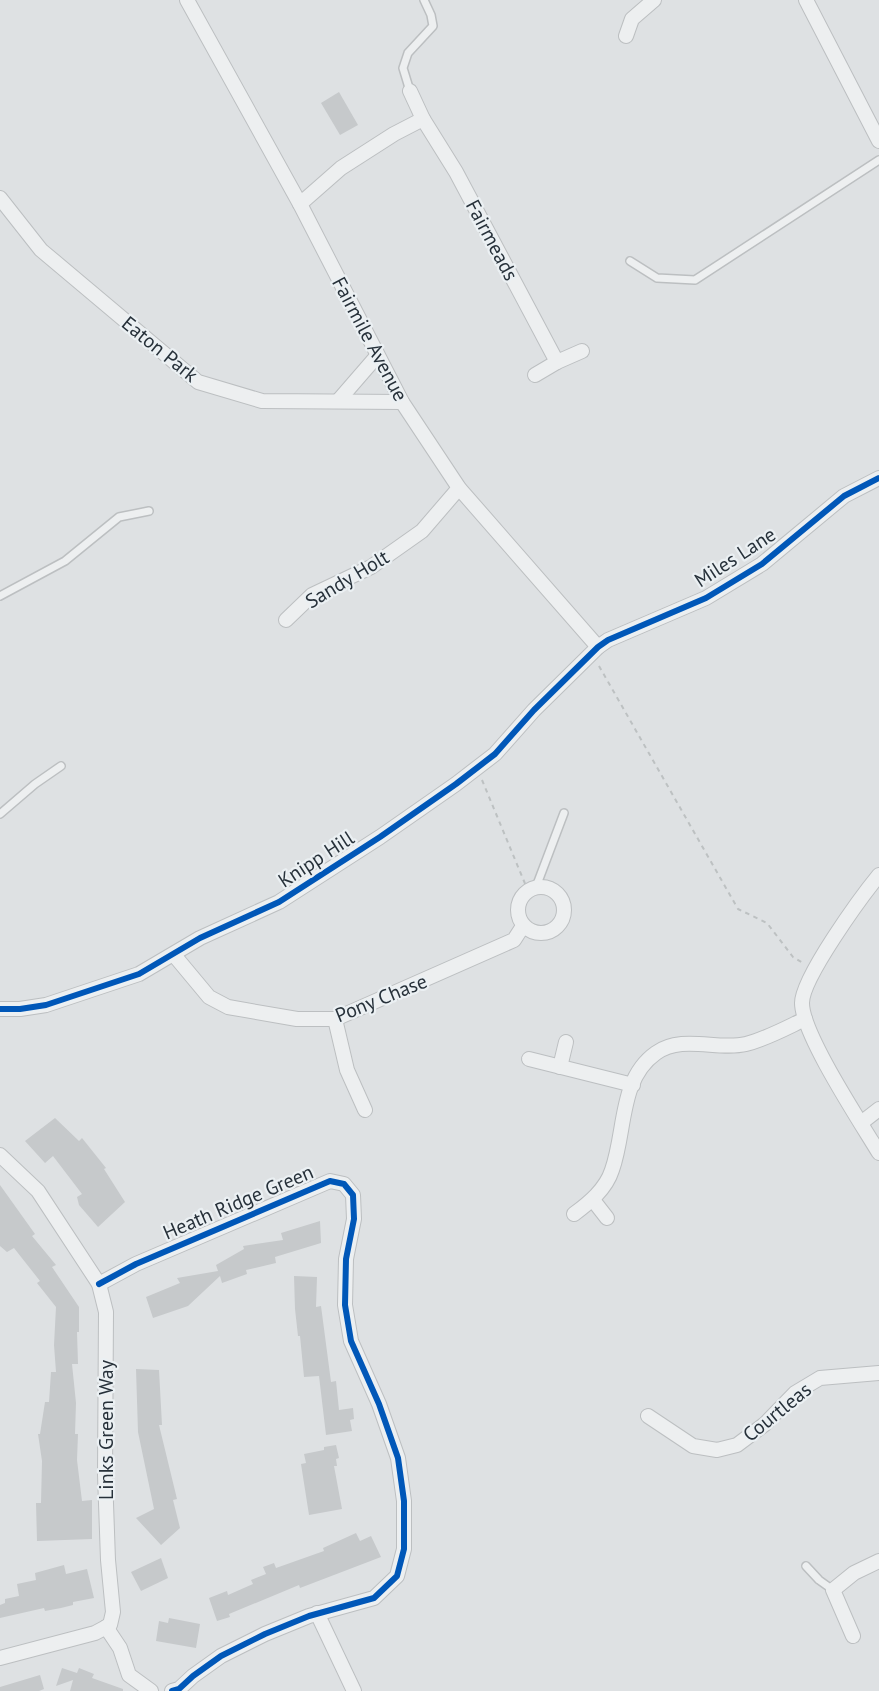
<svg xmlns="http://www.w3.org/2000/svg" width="879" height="1691" font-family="'PT Sans',sans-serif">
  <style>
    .building { fill: #c6c9cb }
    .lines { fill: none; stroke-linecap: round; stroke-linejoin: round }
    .lane-casing { stroke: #bcbfc1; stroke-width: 10 }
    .street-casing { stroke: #bcbfc1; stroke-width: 16 }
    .path { stroke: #bdc1c2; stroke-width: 2; stroke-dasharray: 4.5 4.5; stroke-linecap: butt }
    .lane { stroke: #edeff0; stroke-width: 7 }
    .street { stroke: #edeff0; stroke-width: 14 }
    .cycleway-casing { stroke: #ebf0f3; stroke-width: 10 }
    .cycleway { stroke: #0057b8; stroke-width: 6 }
    .labels { text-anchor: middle; stroke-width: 4.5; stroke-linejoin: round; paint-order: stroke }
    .street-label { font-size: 20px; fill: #27313a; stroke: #ebf0f3 }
  </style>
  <rect width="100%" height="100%" fill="#dee1e3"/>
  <g class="building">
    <polygon points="339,92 358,125 340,135 321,103"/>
    <polygon points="55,1118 79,1141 82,1138 106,1168 104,1169 125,1202 98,1227 79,1205 77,1197 82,1194 53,1156 45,1163 25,1141"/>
    <polygon points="0,1185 35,1234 32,1236 56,1265 52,1267 79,1307 79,1332 77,1332 78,1364 72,1364 76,1403 75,1434 78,1434 77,1460 82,1501 92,1500 92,1539 37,1541 36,1503 41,1503 42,1461 38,1434 40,1434 45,1402 49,1402 51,1372 56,1372 54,1345 56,1307 37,1283 40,1281 14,1248 7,1252 0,1246"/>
    <polygon points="320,1221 321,1243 275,1257 276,1263 246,1270 247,1274 222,1283 220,1276 188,1306 153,1318 146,1297 180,1283 177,1278 218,1271 216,1265 244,1249 243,1246 283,1240 281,1233"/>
    <polygon points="294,1276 317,1277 316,1307 321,1306 331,1382 336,1381 339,1410 353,1408 354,1419 350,1420 352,1431 326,1435 319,1376 304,1377 300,1336 298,1336 295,1309"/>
    <polygon points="136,1369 159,1370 162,1425 159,1425 177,1499 173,1500 180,1528 161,1545 136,1518 154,1509 138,1432"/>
    <polygon points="336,1445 339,1458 336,1459 337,1466 334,1466 342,1509 309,1515 301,1464 306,1463 304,1454 324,1450 324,1447"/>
    <polygon points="356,1533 360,1541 371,1536 381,1557 300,1588 299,1585 229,1614 230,1617 217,1621 209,1598 227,1591 228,1595 253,1584 251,1580 266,1574 263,1567 274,1563 276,1568 324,1551 323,1548"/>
    <polygon points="161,1558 168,1578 141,1591 131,1572"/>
    <polygon points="64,1565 66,1574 87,1569 94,1598 73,1602 73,1605 61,1608 45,1611 44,1608 0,1618 0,1605 5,1603 5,1599 19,1596 17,1584 36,1580 35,1573"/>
    <polygon points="169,1618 200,1624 196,1648 156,1641 159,1621 168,1623"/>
    <polygon points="62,1668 77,1673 79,1668 94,1674 92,1678 123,1689 123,1691 70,1691 73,1680 56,1686"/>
    <polygon points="40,1675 44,1689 39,1691 0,1691 0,1687"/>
  </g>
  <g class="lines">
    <defs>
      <g id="lane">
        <polyline points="410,91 403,68 408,53 433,26 431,15 424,0"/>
        <polyline points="630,261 657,278 695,280 879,160"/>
        <polyline points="0,596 65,561 119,517 149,511"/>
        <polyline points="0,814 35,784 61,766"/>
        <polyline points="536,887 564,813"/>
        <polyline points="806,1566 819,1580 833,1590"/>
      </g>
      <g id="street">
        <polyline points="187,0 300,204 402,402 459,488 598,647"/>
        <polyline points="806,0 879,141"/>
        <polyline points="626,36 632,19 654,0"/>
        <polyline points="410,91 423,119 456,172 557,362"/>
        <polyline points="0,198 41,250 198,382 262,401 402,402"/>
        <polyline points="300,204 341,168 394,134 423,119"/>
        <polyline points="535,375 557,362 582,351"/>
        <polyline points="338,401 377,356"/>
        <polyline points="286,620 312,595 371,567 422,531 459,488"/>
        <path d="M 879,875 C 861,897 802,978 802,1003 C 802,1034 861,1123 879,1153"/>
        <circle cx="541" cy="910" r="23"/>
        <polyline points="174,955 209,997 228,1007 297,1019 335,1019 514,940 523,926"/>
        <polyline points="0,1009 20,1009 46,1005 139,974 200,938 279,902 380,837 456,784 495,754 534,710 598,647 608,640 706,598 762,564 844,496 879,478"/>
        <polyline points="335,1019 347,1070 365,1110"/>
        <polyline points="529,1059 633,1085"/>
        <polyline points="560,1067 566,1042"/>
        <polyline points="861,1123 879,1109"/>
        <polyline points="0,1155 38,1191 99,1284 106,1312 105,1475 108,1560 113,1612 110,1625 95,1633 0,1658"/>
        <polyline points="593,1200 607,1218"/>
        <path d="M 574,1214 C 589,1203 606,1189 612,1170 C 626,1131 619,1079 656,1053 C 682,1034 718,1051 746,1044 C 766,1039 786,1028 805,1019"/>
        <polyline points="99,1284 136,1264 330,1181 344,1184 353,1195 354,1219 346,1259 345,1305 351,1341 379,1404 398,1458 404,1501 404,1549 397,1576 374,1598 309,1616 265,1634 221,1656 193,1676 179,1689 172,1691"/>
        <polyline points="648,1416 693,1446 717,1450 737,1445 765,1424 795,1393 820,1378 879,1373"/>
        <polyline points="317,1613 354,1691"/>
        <polyline points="106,1627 120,1648 129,1675 151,1691"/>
        <polyline points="853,1636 833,1590 854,1573 879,1561"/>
      </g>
    </defs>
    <use href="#lane" class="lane-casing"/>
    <use href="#street" class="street-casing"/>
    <g class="path">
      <polyline points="599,666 738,909 767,923 793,957 803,963"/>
      <polyline points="482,780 526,886"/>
    </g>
    <use href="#lane" class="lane"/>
    <use href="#street" class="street"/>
    <defs>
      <g id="cycleway">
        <polyline points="0,1009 20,1009 46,1005 139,974 200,938 279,902 380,837 456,784 495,754 534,710 598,647 608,640 706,598 762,564 844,496 879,478"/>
        <polyline points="99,1284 136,1264 330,1181 344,1184 353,1195 354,1219 346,1259 345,1305 351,1341 379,1404 398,1458 404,1501 404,1549 397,1576 374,1598 309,1616 265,1634 221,1656 193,1676 179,1689 172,1691"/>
      </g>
    </defs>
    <use href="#cycleway" class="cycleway-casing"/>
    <use href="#cycleway" class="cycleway"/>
  </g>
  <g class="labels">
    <g class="street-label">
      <text transform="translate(492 240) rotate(62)" y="7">Fairmeads</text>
      <text transform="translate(370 339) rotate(62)" y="7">Fairmile Avenue</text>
      <text transform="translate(160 349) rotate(39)" y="7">Eaton Park</text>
      <text transform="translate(735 557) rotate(-33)" y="7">Miles Lane</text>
      <text transform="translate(347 579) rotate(-31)" y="7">Sandy Holt</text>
      <text transform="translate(316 859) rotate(-33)" y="7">Knipp Hill</text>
      <text transform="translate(381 998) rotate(-22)" y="7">Pony Chase</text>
      <text transform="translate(238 1202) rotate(-23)" y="7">Heath Ridge Green</text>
      <text transform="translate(777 1412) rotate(-39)" y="7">Courtleas</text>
      <text transform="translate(106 1430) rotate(-90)" y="7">Links Green Way</text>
    </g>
  </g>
</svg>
